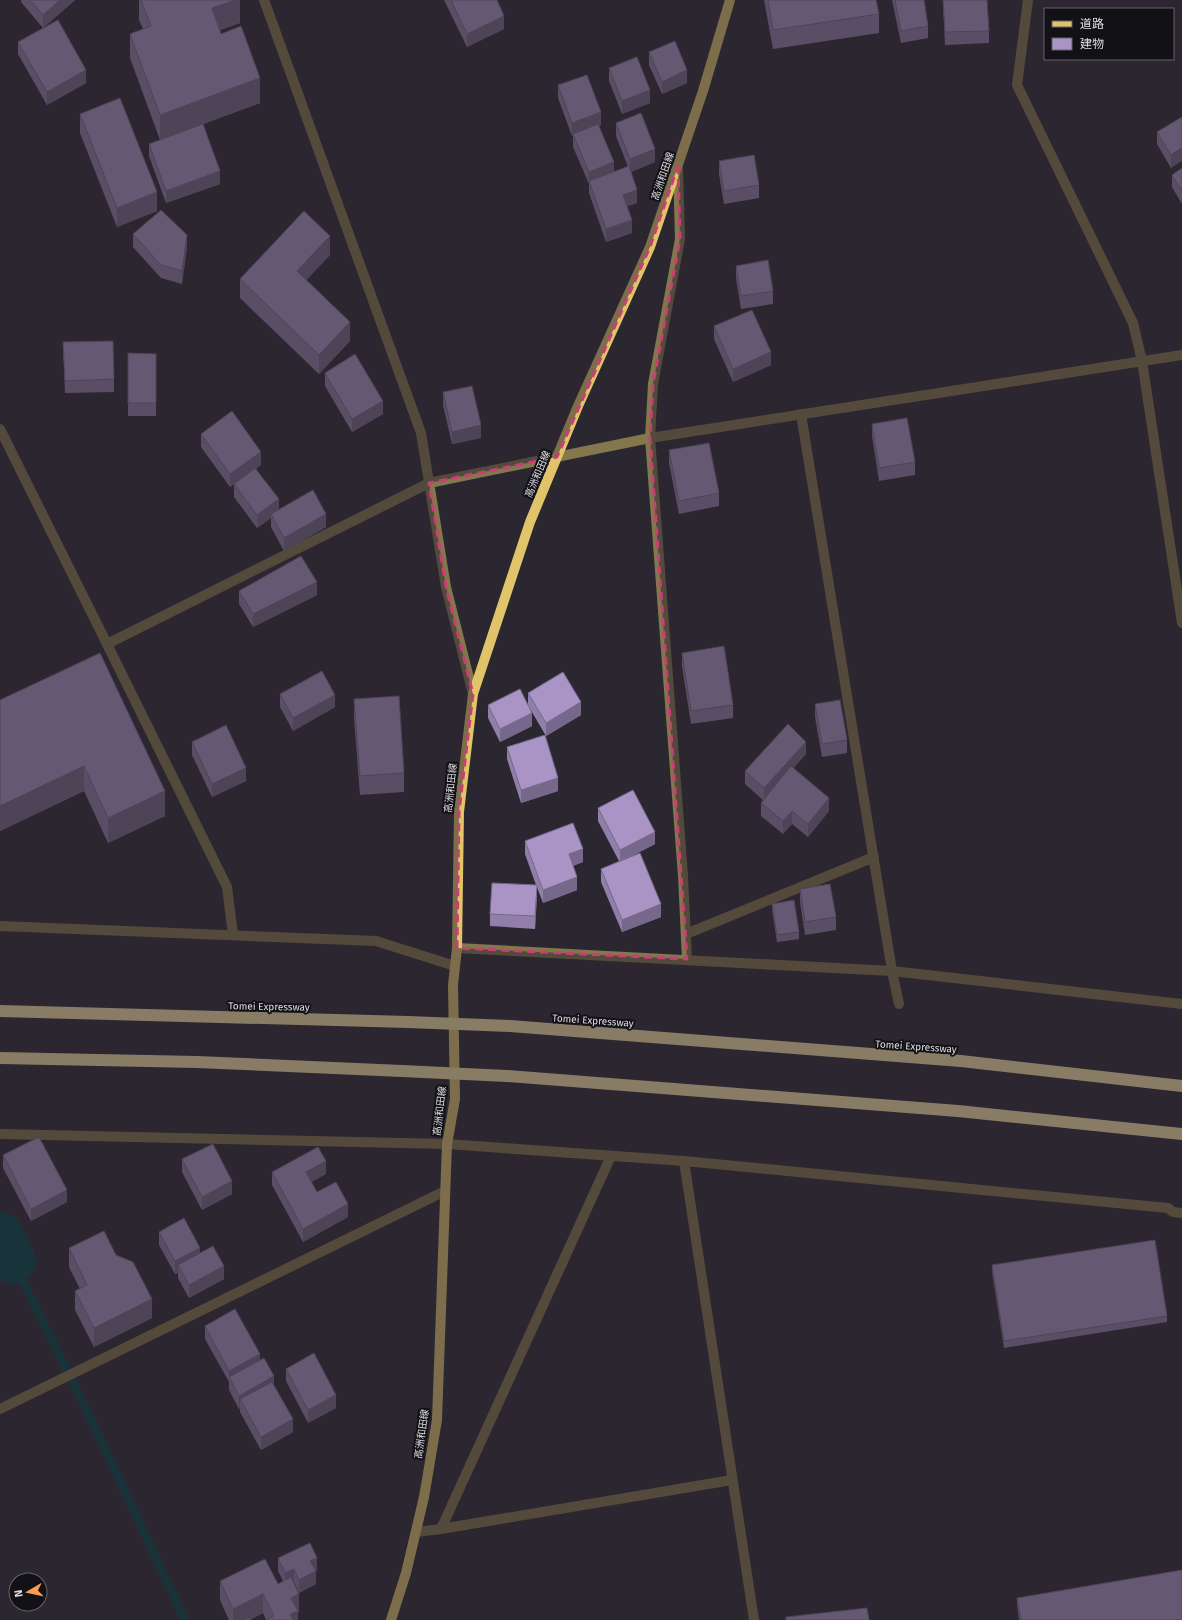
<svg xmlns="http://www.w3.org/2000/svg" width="1182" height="1620" font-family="'Fira Sans','Noto Sans JP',sans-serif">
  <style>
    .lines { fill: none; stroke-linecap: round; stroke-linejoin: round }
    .stream { stroke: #014547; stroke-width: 8 }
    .river { stroke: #014547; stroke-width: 46 }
    .minor { stroke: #84764d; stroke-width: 10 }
    .major { stroke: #e1c46a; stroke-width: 10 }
    .highway { stroke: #f9e4a7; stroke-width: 12 }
    .highway-bridge { stroke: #f9e4a7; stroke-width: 12 }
    .wall { fill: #917fa9 }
    .shaded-wall { fill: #76688a }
    .building { fill: #a994c5; stroke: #76688a }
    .marked { fill: none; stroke: #c83f76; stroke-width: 3; stroke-dasharray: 8 5; stroke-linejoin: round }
    .labels { text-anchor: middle; stroke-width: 4; stroke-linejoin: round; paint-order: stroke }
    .street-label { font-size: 10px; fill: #dfdde3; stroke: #121115 }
  </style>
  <rect width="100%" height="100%" fill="#2b2730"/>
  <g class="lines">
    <polyline class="stream" points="13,1261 88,1413 185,1620"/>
    <polyline class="river" points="0,1235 13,1261"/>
    <g class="minor">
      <polyline points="264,0 421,433 446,587 473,694"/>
      <polyline points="1028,0 1017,85 1133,323 1142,361 1182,623"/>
      <polyline points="678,167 680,239 653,384 650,438 683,876 687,959"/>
      <polyline points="801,414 892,971 899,1004"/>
      <polyline points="0,429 107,644 429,483 650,438 1182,355"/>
      <polyline points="107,644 227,887 233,935"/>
      <polyline points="0,926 376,941 455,966"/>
      <polyline points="686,934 874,857"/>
      <polyline points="457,948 892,971 1182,1004"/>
      <polyline points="0,1134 447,1144 684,1161 1168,1208 1173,1212 1182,1213"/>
      <polyline points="684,1161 754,1620"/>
      <polyline points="0,1409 445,1191"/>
      <polyline points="441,1529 732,1480"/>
      <polyline points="416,1532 441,1529 611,1156"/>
    </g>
    <polyline class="major" points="391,1620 406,1573 424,1497 437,1420 447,1144 455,1099 453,985 457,948 459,812 473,694 530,522 578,406 650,247 703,91 730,0"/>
    <g class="highway">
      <polyline points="0,1011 408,1022"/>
      <polyline points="510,1026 961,1061 1182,1086"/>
      <polyline points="0,1058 197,1062 402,1071"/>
      <polyline points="507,1076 958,1111 1182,1134"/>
    </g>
    <g class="highway-bridge">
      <polyline points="408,1022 510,1026"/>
      <polyline points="402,1071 507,1076"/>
    </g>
  </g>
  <g class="wall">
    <polygon points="21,0 75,0 43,28 86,83 47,105 18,54 18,42 43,28 21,2"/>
    <polygon points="139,0 240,0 240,23 220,30 221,34 260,103 195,127 220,184 166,203 149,156 149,144 160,140 130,58 130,34 143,29 139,20"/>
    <polygon points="444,0 497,0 504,29 467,47"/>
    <polygon points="764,0 876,0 879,14 879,33 773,49"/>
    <polygon points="892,0 924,0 928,26 928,38 901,43"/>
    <polygon points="943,0 989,31 989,43 945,45"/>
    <polygon points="649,52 687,83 662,94 649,65"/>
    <polygon points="609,68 650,103 622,114 609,81"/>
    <polygon points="558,85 601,125 599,126 614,172 628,167 616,136 616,123 655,162 631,172 637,203 627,206 632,233 606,242 589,193 589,184 573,147 573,135 572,136 558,98"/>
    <polygon points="80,114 157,211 117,227 80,133"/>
    <polygon points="1182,117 1171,168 1157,144 1157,132"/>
    <polygon points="719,161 759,185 759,198 724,204 719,174"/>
    <polygon points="1182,168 1182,204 1172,187 1172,175"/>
    <polygon points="133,234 187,247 182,284 161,278 133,247"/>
    <polygon points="330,255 306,280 350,341 319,374 240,298 240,279"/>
    <polygon points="736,266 773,291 773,304 741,309 736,278"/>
    <polygon points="714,326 771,365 733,382 714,339"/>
    <polygon points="63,342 114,379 114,392 65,393"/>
    <polygon points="128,353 156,354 156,416 128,416"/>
    <polygon points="325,373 383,414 352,432 325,386"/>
    <polygon points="443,392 481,438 452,444 443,405"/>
    <polygon points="872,424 915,462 915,475 879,481 872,436"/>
    <polygon points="201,434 261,465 256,469 279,510 326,527 284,551 271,527 271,518 257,528 234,497 234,484 230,487 201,447"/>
    <polygon points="669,450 719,493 719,506 679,514 669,463"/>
    <polygon points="239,591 317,595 253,627 239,604"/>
    <polygon points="100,653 165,816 108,843 84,791 0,831"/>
    <polygon points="682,653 733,705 733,718 691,724 682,666"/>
    <polygon points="528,693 581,715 546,736 529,707 532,726 500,742 488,718 488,705 528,706"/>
    <polygon points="280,694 335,707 293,731 280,707"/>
    <polygon points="354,699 404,773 404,792 360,795 354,718"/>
    <polygon points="815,704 847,740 847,753 822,757 815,717"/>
    <polygon points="192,742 246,781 212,797 192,755"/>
    <polygon points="507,747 558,791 521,803 507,759"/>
    <polygon points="806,754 793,768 829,811 808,837 792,824 783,834 761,816 761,803 764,801 745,784 745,771"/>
    <polygon points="598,808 655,844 630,857 661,917 622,932 601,882 601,869 619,861 598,821"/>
    <polygon points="525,841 583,862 573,866 577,890 543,903 537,887 535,929 490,926 490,914 536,885 525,854"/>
    <polygon points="800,889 836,917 836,930 805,935 800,902"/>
    <polygon points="772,904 799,932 799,939 777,942 772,910"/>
    <polygon points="3,1155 67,1202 31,1221 3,1168"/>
    <polygon points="182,1159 232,1194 202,1210 182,1172"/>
    <polygon points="272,1172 326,1174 311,1182 317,1192 348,1217 303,1242 272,1185"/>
    <polygon points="159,1232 200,1253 224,1279 189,1298 178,1278 178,1273 175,1274 159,1245"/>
    <polygon points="69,1248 116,1255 152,1318 94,1347 75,1310 75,1291 80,1289 69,1267"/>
    <polygon points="992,1265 1167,1316 1167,1322 1004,1348 992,1272"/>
    <polygon points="205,1326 260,1360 274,1386 293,1432 261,1450 240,1412 240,1408 239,1409 229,1390 229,1382 205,1339"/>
    <polygon points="286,1369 336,1408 308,1423 286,1381"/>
    <polygon points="278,1558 317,1570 316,1571 316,1584 299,1593 294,1582 293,1582 299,1613 298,1613 298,1620 266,1620 263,1613 250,1620 229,1620 220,1600 220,1581 278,1584 283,1581 278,1571"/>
    <polygon points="1017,1598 1182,1620 1019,1620 1017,1604"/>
  </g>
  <g class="shaded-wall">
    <polygon points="60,0 75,0 43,28 43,15"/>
    <polygon points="235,0 240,0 240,23 212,33 212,8"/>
    <polygon points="504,16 504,29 467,47 467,34"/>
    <polygon points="86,70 86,83 47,105 47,92"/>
    <polygon points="687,70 687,83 662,94 662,82"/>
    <polygon points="260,78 260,103 160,140 160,115"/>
    <polygon points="650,90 650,103 622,114 622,101"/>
    <polygon points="601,112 601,125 572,136 572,123"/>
    <polygon points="1182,148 1182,161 1171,168 1171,155"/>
    <polygon points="655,149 655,162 630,172 630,159"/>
    <polygon points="614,162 614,174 589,182 589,172"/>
    <polygon points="220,171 220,184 166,203 166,191"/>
    <polygon points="637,190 637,203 623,208 623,195"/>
    <polygon points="157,192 157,211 117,227 117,208"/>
    <polygon points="632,220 632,233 606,242 606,229"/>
    <polygon points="187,235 187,247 182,284 182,271"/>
    <polygon points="330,236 330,255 297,290 297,271"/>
    <polygon points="350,322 350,341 319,374 319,355"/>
    <polygon points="771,352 771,365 733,382 733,369"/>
    <polygon points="383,401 383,414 352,432 352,419"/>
    <polygon points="481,425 481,438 452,444 452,432"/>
    <polygon points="261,452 261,465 230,487 230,474"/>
    <polygon points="279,499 279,512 271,514 271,518 257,528 257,515"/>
    <polygon points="326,514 326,527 284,551 284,538"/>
    <polygon points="317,582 317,595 253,627 253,614"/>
    <polygon points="335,695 335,707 293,731 293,718"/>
    <polygon points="581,702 581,715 546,736 546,723"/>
    <polygon points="532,713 532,726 500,742 500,729"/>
    <polygon points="806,742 806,754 764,801 764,788"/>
    <polygon points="84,766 84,791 0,831 0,806"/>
    <polygon points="246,768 246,781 212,797 212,784"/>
    <polygon points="558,778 558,791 521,803 521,790"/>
    <polygon points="165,791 165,816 108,843 108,818"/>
    <polygon points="829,798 829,811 808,837 808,824"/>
    <polygon points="792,811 792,824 783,834 783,821"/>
    <polygon points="655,832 655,844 620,862 620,850"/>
    <polygon points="583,849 583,862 569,867 569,854"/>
    <polygon points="577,877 577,890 543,903 543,890"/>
    <polygon points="537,885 537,898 535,929 535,916"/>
    <polygon points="661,904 661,917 622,932 622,920"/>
    <polygon points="326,1161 326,1174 306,1185 306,1172"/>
    <polygon points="232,1181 232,1194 202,1210 202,1197"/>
    <polygon points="67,1190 67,1202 31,1221 31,1209"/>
    <polygon points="348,1204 348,1217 303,1242 303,1229"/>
    <polygon points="200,1248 200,1261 178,1265 178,1273 175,1274 175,1261"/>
    <polygon points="224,1266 224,1279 189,1298 189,1285"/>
    <polygon points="152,1299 152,1318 94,1347 94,1328"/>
    <polygon points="260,1354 260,1367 229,1378 229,1371"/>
    <polygon points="274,1376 274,1389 240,1399 240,1408 239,1409 239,1396"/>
    <polygon points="336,1395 336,1408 308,1423 308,1410"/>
    <polygon points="293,1419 293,1432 261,1450 261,1437"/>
    <polygon points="317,1558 317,1570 310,1574 310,1561"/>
    <polygon points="294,1569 294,1582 285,1586 285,1573"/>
    <polygon points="316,1571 316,1584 299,1593 299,1580"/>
    <polygon points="263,1594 263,1613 249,1620 233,1620 233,1609"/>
    <polygon points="299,1594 299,1613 298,1613 298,1620 290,1620 291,1598"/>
  </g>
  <g class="building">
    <polygon points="30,0 60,0 43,15"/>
    <polygon points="141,0 235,0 212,8 221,34 241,26 260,78 160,115 130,34 151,26"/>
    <polygon points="451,0 497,0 504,16 467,34"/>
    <polygon points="768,0 876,0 879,14 773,30"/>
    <polygon points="895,0 924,0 928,26 901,31"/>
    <polygon points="943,0 987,0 989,31 945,32"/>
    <polygon points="58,20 86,70 47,92 18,42"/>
    <polygon points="675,41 687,70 662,82 649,52"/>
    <polygon points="637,57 650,90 622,101 609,68"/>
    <polygon points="587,75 601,112 572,123 558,85"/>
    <polygon points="120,98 157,192 117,208 80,114"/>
    <polygon points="641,113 655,149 630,159 616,123"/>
    <polygon points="1182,117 1182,148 1171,155 1157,132"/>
    <polygon points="203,124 220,171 166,191 149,144"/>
    <polygon points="598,124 614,162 589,172 573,134"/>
    <polygon points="754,155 759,185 724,191 719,161"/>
    <polygon points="629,166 637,190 623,195 632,220 606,229 589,181"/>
    <polygon points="1182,168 1182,191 1172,175"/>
    <polygon points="161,210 187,235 182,271 161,265 133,234"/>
    <polygon points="304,211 330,236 297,271 350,322 319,355 240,279"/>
    <polygon points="768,260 773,291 741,296 736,266"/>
    <polygon points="752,310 771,352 733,369 714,326"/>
    <polygon points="113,341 114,379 65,381 63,342"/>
    <polygon points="128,353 156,354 156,403 128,403"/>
    <polygon points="355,354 383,401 352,419 325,373"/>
    <polygon points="472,386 481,425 452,432 443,392"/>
    <polygon points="232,411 261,452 230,474 201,434"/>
    <polygon points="907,418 915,462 879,468 872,424"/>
    <polygon points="709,443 719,493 679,501 669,450"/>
    <polygon points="255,468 279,499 257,515 234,484"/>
    <polygon points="313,490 326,514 284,538 271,514"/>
    <polygon points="301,556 317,582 253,614 239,591"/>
    <polygon points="724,646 733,705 691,711 682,653"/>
    <polygon points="100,653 165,791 108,818 84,766 0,806 0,700"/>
    <polygon points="322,671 335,695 293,718 280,694"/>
    <polygon points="563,672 581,702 546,723 528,693"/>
    <polygon points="520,689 532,713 500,729 488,705"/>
    <polygon points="399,696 404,773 360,776 354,699"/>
    <polygon points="840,700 847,740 822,744 815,704"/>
    <polygon points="788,724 806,742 764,788 745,771"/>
    <polygon points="226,725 246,768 212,784 192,742"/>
    <polygon points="545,735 558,778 521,790 507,747"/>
    <polygon points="791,766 829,798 808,824 792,811 783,821 761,803"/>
    <polygon points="633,790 655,832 620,850 598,808"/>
    <polygon points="573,823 583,849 569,854 577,877 543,890 525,841"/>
    <polygon points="640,853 661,904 622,920 601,869"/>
    <polygon points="492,883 537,885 535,916 490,914"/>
    <polygon points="830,884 836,917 805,922 800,889"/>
    <polygon points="794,900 799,932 777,935 772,904"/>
    <polygon points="39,1137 67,1190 31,1209 3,1155"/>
    <polygon points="213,1144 232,1181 202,1197 182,1159"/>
    <polygon points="318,1147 326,1161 306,1172 317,1192 336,1182 348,1204 303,1229 272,1172"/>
    <polygon points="184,1218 200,1248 175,1261 159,1232"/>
    <polygon points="104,1231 116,1255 133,1262 152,1299 94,1328 75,1291 87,1285 69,1248"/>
    <polygon points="1155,1240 1167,1316 1004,1341 992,1265"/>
    <polygon points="213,1246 224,1266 189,1285 178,1265"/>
    <polygon points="235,1309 260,1354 229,1371 205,1326"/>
    <polygon points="314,1353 336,1395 308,1410 286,1369"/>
    <polygon points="264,1358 274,1376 239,1396 229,1377"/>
    <polygon points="272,1382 293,1419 261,1437 240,1399"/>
    <polygon points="310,1543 317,1558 310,1561 316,1571 299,1580 294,1569 285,1573 278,1558"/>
    <polygon points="265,1559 278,1584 291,1577 299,1594 291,1598 298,1611 290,1614 293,1620 266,1620 274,1616 263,1594 233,1609 220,1581"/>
    <polygon points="1182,1570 1182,1620 1021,1620 1017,1598"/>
    <polygon points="867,1608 869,1620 786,1620 786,1617"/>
    <polygon points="249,1617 250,1620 244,1620"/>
  </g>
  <path d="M0 0H1182V1620H0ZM 678,166 L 680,239 L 653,384 L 650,438 L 687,959 L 457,948 L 459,812 L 473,694 L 446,587 L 429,483 L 557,457 L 650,247 Z" fill="#2b2730" fill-opacity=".55" fill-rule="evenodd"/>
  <path class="marked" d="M 678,166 L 680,239 L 653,384 L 650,438 L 687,959 L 457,948 L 459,812 L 473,694 L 446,587 L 429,483 L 557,457 L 650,247 Z"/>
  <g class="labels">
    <g class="street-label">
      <text transform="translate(662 176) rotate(-71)" y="4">高洲和田線</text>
      <text transform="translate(537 474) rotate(-67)" y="4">高洲和田線</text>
      <text transform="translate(450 788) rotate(-84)" y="4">高洲和田線</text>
      <text transform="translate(269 1006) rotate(1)" y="4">Tomei Expressway</text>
      <text transform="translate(593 1020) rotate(4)" y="4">Tomei Expressway</text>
      <text transform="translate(916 1046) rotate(4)" y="4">Tomei Expressway</text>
      <text transform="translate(439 1111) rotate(-83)" y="4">高洲和田線</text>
      <text transform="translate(421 1434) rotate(-82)" y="4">高洲和田線</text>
    </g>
  </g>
  <rect x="1044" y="8" width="130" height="52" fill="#121115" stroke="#646367"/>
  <rect x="1052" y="21" width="20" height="6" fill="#e1c46a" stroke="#646367"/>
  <text x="1080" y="28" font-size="12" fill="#dfdde3">道路</text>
  <rect x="1052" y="38" width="20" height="12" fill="#a994c5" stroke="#646367"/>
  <text x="1080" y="48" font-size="12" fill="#dfdde3">建物</text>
  <g transform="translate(28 1592) rotate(261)"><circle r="19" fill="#121115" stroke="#646367"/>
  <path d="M0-3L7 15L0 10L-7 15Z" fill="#fc9e52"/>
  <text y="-6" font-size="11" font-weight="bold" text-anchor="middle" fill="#dfdde3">N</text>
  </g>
</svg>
